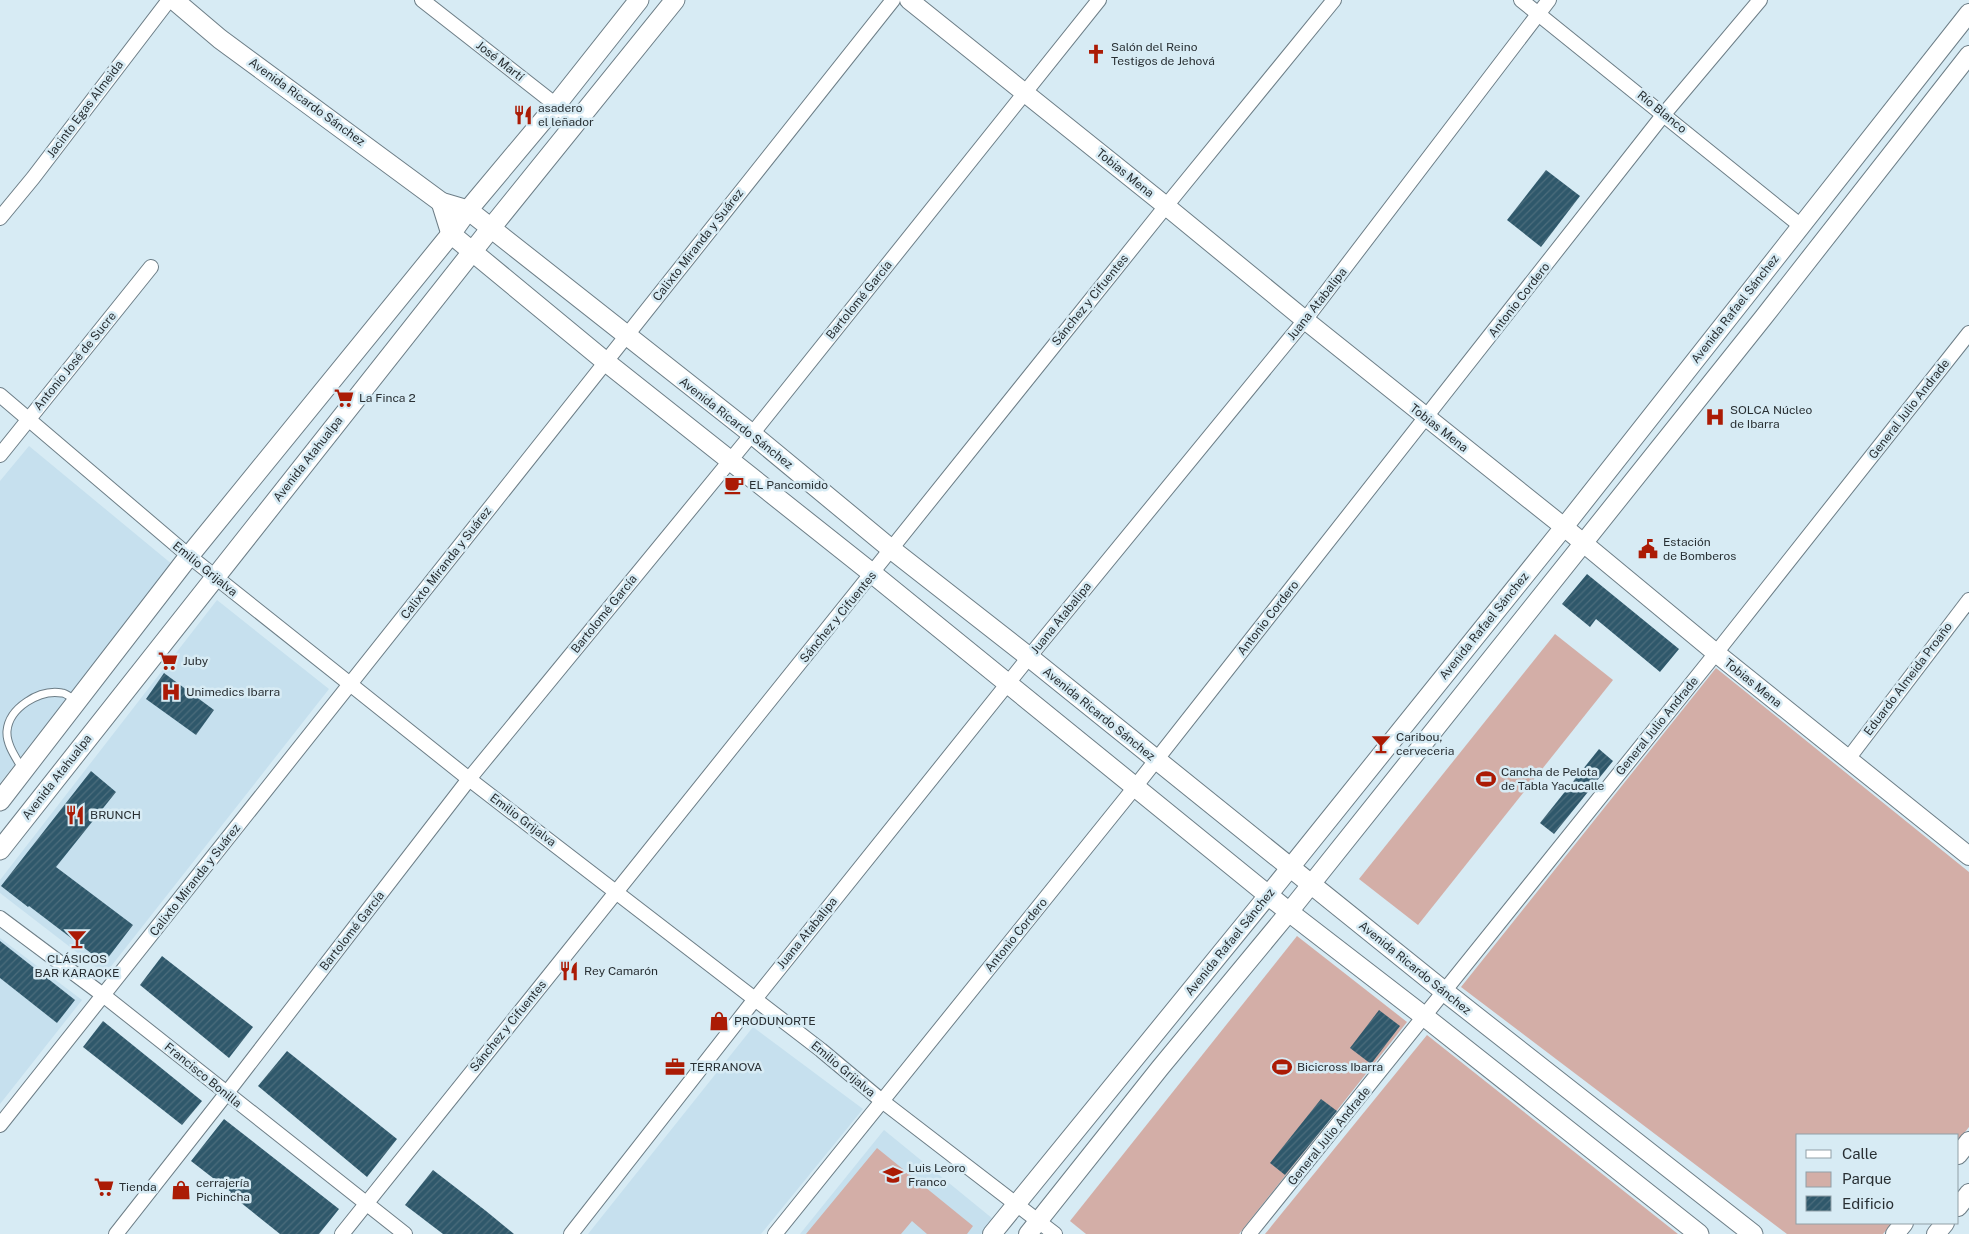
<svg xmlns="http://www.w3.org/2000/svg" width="1969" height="1234" font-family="'Public Sans',sans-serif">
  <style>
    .built { fill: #c6e0ee }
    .green { fill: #d3aea7 }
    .building { fill: url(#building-hatch) }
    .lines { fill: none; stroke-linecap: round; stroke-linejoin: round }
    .service-casing { stroke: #6d7e87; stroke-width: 9 }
    .minor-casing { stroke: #6d7e87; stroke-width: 16 }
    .tertiary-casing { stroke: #6d7e87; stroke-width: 20 }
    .secondary-casing { stroke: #6d7e87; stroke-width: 21 }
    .service { stroke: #fff; stroke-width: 7 }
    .minor { stroke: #fff; stroke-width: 14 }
    .tertiary { stroke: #fff; stroke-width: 18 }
    .secondary { stroke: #fff; stroke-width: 19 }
    .labels { text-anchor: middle; stroke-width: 5; stroke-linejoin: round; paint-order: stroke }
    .poi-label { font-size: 12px; fill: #282f33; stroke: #d7ebf4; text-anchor: start }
    .street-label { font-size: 12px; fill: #282f33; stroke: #d7ebf4 }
  </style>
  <defs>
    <pattern id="building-hatch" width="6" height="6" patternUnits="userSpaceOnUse" patternTransform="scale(1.25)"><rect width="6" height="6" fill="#2f586b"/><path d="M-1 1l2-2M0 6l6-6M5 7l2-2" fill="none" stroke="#4c6d7c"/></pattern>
  </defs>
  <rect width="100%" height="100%" fill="#d7ebf4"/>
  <g class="built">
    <polygon points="29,446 173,565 0,783 0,481"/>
    <polygon points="217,600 329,689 105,974 0,893 0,880"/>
    <polygon points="0,938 82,1000 0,1104"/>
    <polygon points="753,1027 863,1109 761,1234 588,1234"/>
    <polygon points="884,1130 993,1219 981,1234 800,1234"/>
  </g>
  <g class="green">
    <polygon points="1555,634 1613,680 1418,925 1359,879"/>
    <polygon points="1716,668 1969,872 1969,1127 1958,1141 1958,1135 1798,1135 1798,1223 1892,1223 1883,1234 1787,1234 1461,987"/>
    <polygon points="1297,936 1407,1022 1239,1234 1086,1234 1070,1221"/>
    <polygon points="1427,1035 1678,1234 1265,1234"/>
    <polygon points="877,1148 973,1226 967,1234 927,1234 912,1221 901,1234 806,1234"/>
  </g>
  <g class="building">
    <polygon points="1546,170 1580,196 1541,247 1507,220"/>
    <polygon points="1587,574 1679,649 1660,672 1596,619 1590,627 1562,604"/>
    <polygon points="164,673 214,710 196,735 146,699"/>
    <polygon points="1599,749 1613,761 1554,834 1540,823"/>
    <polygon points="91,771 116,792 56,867 133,925 104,963 29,906 28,907 1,886"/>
    <polygon points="0,941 75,1000 57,1023 0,978"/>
    <polygon points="162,956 253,1027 229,1058 140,985"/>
    <polygon points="1379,1010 1400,1026 1371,1064 1350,1048"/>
    <polygon points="103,1021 202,1101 182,1125 83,1047"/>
    <polygon points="287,1051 397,1139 367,1177 258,1086"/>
    <polygon points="1321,1099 1337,1111 1285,1175 1270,1163"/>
    <polygon points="224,1119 339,1209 319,1234 280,1234 230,1194 231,1192 191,1161"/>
    <polygon points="433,1170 486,1211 514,1234 443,1234 405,1205"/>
  </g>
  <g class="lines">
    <defs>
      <path id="service" d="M 23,770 C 17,759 6,745 7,731 C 9,708 39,689 62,693 C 66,693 71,698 75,700"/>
      <g id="minor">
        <polyline points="422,0 556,105 576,124"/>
        <polyline points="1521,0 1801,226"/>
        <polyline points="0,218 33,178 169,0"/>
        <polyline points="0,395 189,556 350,684 469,779 821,1050 882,1101 1055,1234"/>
        <polyline points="0,455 151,267"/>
        <polyline points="1848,759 1969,600"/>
        <polyline points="0,918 103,995 405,1234"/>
        <polyline points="0,1125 893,0"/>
        <polyline points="116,1234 226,1094 469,779 752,434 1099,0"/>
        <polyline points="342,1234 1166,206 1334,0"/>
        <polyline points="571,1234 755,999 1029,657 1305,320 1549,0"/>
        <polyline points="775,1234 1135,787 1664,114 1760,0"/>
        <polyline points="1249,1234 1716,653 1969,333"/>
      </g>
      <g id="tertiary">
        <polyline points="909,0 1166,206 1305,320 1564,527 1716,653 1969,856"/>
        <polyline points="1958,1155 1969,1141"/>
        <polyline points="1958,1207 1969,1193"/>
        <polyline points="992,1234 1269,894 1564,527 1969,13"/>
        <polyline points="1028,1234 1160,1068 1289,912 1763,318 1969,55"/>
        <polyline points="1895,1234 1904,1223"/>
        <polyline points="1936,1234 1945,1223"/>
      </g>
      <g id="secondary">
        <polyline points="174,0 220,39 441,202 468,210 752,434 891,549 1029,657 1445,992 1753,1234"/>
        <polyline points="441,202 451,234 606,362 873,574 1289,912 1425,1017 1699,1234"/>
        <polyline points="0,801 189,556 451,234 468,210 556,105 639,0"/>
        <polyline points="0,850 491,228 675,0"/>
      </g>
    </defs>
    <use href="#service" class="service-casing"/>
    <use href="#minor" class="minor-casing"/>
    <use href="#tertiary" class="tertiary-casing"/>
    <use href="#secondary" class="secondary-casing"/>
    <use href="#service" class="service"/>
    <use href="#minor" class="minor"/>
    <use href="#tertiary" class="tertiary"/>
    <use href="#secondary" class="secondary"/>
  </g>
  <defs>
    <symbol id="church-bare" viewBox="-9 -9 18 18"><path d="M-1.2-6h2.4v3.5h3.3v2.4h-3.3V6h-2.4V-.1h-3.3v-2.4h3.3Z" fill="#ab1b05" stroke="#d7ebf4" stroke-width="2.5" paint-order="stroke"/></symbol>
    <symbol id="restaurant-bare" viewBox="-9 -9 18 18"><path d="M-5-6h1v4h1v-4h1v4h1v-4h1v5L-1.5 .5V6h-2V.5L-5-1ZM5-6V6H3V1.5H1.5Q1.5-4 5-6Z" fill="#ab1b05" stroke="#d7ebf4" stroke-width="2.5" paint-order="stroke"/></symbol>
    <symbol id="supermarket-bare" viewBox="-9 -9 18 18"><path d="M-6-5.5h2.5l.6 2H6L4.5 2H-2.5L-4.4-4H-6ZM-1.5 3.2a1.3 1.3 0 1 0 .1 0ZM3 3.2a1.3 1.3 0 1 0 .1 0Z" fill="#ab1b05" stroke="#d7ebf4" stroke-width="2.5" paint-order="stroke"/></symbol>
    <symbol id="hospital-bare" viewBox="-9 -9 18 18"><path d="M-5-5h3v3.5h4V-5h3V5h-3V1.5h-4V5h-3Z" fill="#ab1b05" stroke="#d7ebf4" stroke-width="2.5" paint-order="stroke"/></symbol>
    <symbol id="cafe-bare" viewBox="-9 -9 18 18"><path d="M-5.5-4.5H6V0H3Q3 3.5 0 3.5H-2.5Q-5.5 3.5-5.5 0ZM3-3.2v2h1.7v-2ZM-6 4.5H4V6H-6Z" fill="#ab1b05" stroke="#d7ebf4" stroke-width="2.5" paint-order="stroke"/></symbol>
    <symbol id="civic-bare" viewBox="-9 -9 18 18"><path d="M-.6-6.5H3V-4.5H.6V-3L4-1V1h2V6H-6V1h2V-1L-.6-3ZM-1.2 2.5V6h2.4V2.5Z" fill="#ab1b05" stroke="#d7ebf4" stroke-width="2.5" paint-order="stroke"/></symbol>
    <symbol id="bar-bare" viewBox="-9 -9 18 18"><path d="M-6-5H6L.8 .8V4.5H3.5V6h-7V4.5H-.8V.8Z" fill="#ab1b05" stroke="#d7ebf4" stroke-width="2.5" paint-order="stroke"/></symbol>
    <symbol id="stadium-bare" viewBox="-9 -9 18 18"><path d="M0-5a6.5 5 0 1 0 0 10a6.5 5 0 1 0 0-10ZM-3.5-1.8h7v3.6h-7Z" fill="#ab1b05" stroke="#d7ebf4" stroke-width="2.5" paint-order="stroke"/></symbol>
    <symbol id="shop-bare" viewBox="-9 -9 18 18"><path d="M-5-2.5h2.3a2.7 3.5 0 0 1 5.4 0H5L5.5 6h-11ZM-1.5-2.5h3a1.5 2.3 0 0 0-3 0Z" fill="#ab1b05" stroke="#d7ebf4" stroke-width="2.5" paint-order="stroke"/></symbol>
    <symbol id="office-bare" viewBox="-9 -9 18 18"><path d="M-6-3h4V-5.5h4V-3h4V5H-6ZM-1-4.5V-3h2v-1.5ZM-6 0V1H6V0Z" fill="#ab1b05" stroke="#d7ebf4" stroke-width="2.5" paint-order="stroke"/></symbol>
    <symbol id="school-bare" viewBox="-9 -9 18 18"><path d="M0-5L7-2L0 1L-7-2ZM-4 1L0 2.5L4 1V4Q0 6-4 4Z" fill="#ab1b05" stroke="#d7ebf4" stroke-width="2.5" paint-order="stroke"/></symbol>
  </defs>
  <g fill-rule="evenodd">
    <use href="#church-bare" x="1082" y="40" width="28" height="28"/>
    <use href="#restaurant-bare" x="509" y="101" width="28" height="28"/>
    <use href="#supermarket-bare" x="330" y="384" width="28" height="28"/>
    <use href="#hospital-bare" x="1701" y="403" width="28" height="28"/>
    <use href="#cafe-bare" x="720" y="471" width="28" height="28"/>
    <use href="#civic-bare" x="1634" y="535" width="28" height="28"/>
    <use href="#supermarket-bare" x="154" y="647" width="28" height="28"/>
    <use href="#hospital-bare" x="157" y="678" width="28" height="28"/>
    <use href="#bar-bare" x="1367" y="730" width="28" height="28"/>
    <use href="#stadium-bare" x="1472" y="765" width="28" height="28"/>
    <use href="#restaurant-bare" x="61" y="801" width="28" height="28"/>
    <use href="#bar-bare" x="63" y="925" width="28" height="28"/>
    <use href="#restaurant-bare" x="555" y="957" width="28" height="28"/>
    <use href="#shop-bare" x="705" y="1007" width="28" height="28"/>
    <use href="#office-bare" x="661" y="1053" width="28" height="28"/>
    <use href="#stadium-bare" x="1268" y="1053" width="28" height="28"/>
    <use href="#school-bare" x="879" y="1161" width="28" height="28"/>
    <use href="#supermarket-bare" x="90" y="1173" width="28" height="28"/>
    <use href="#shop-bare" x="167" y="1176" width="28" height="28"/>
  </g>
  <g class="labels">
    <g class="poi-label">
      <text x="1111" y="51">Salón del Reino<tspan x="1111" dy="14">Testigos de Jehová</tspan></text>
      <text x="538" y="112">asadero<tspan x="538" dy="14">el leñador</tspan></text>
      <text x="359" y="402">La Finca 2</text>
      <text x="1730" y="414">SOLCA Núcleo<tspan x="1730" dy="14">de Ibarra</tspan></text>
      <text x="749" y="489">EL Pancomido</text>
      <text x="1663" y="546">Estación<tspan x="1663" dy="14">de Bomberos</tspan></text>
      <text x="183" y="665">Juby</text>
      <text x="186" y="696">Unimedics Ibarra</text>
      <text x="1396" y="741">Caribou,<tspan x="1396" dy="14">cerveceria</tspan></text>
      <text x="1501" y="776">Cancha de Pelota<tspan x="1501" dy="14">de Tabla Yacucalle</tspan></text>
      <text x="90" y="819">BRUNCH</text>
      <text x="77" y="963" text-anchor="middle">CLÁSICOS<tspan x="77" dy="14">BAR KARAOKE</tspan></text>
      <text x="584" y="975">Rey Camarón</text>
      <text x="734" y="1025">PRODUNORTE</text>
      <text x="690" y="1071">TERRANOVA</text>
      <text x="1297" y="1071">Bicicross Ibarra</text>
      <text x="908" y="1172">Luis Leoro<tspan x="908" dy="14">Franco</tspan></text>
      <text x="196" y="1187">cerrajería<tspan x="196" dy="14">Pichincha</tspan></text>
      <text x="119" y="1191">Tienda</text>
    </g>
    <g class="street-label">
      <text transform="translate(500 61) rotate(38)" y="4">José Martí</text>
      <text transform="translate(307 102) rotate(36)" y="4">Avenida Ricardo Sánchez</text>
      <text transform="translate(85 109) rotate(-53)" y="4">Jacinto Egas Almeida</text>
      <text transform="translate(1662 112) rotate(39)" y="4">Río Blanco</text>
      <text transform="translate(1125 173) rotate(39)" y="4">Tobias Mena</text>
      <text transform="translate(698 245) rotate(-52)" y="4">Calixto Miranda y Suárez</text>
      <text transform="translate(859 300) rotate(-51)" y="4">Bartolomé García</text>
      <text transform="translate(1090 300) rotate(-51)" y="4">Sánchez y Cifuentes</text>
      <text transform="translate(1519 300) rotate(-52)" y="4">Antonio Cordero</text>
      <text transform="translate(1317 304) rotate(-52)" y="4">Juana Atabalipa</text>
      <text transform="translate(1735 309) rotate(-52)" y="4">Avenida Rafael Sánchez</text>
      <text transform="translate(75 361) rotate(-51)" y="4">Antonio José de Sucre</text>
      <text transform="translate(1909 409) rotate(-52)" y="4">General Julio Andrade</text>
      <text transform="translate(736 423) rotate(38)" y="4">Avenida Ricardo Sánchez</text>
      <text transform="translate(1439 428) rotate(38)" y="4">Tobias Mena</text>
      <text transform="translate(308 459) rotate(-52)" y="4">Avenida Atahualpa</text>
      <text transform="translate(446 563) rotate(-52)" y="4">Calixto Miranda y Suárez</text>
      <text transform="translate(205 569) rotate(39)" y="4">Emilio Grijalva</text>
      <text transform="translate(604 614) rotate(-51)" y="4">Bartolomé García</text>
      <text transform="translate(838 617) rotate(-51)" y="4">Sánchez y Cifuentes</text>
      <text transform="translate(1061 618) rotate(-51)" y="4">Juana Atabalipa</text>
      <text transform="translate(1268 618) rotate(-52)" y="4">Antonio Cordero</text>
      <text transform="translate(1484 626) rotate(-51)" y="4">Avenida Rafael Sánchez</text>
      <text transform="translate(1908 679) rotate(-53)" y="4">Eduardo Almeida Proaño</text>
      <text transform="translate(1753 683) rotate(39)" y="4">Tobias Mena</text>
      <text transform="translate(1099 714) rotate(39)" y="4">Avenida Ricardo Sánchez</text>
      <text transform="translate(1657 726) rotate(-51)" y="4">General Julio Andrade</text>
      <text transform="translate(57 777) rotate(-52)" y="4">Avenida Atahualpa</text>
      <text transform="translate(523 820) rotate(37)" y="4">Emilio Grijalva</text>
      <text transform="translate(195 880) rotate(-52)" y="4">Calixto Miranda y Suárez</text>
      <text transform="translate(352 931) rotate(-52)" y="4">Bartolomé García</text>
      <text transform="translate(807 933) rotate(-51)" y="4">Juana Atabalipa</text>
      <text transform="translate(1016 935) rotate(-51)" y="4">Antonio Cordero</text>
      <text transform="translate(1230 942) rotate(-51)" y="4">Avenida Rafael Sánchez</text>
      <text transform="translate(1415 968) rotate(39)" y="4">Avenida Ricardo Sánchez</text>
      <text transform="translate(508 1026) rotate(-51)" y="4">Sánchez y Cifuentes</text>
      <text transform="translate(843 1069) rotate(40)" y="4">Emilio Grijalva</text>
      <text transform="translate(203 1075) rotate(39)" y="4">Francisco Bonilla</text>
      <text transform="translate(1329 1136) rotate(-51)" y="4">General Julio Andrade</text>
    </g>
  </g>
  <rect x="1796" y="1134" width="162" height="90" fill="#d7ebf4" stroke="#91a0a7"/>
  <rect x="1806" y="1150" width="25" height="8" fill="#ffffff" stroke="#91a0a7"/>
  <text x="1842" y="1159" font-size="15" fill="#282f33">Calle</text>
  <rect x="1806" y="1172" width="25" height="15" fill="#d3aea7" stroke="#91a0a7"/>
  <text x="1842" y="1184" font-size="15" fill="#282f33">Parque</text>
  <rect x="1806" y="1196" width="25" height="15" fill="url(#building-hatch)" stroke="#91a0a7"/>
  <text x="1842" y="1209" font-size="15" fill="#282f33">Edificio</text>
</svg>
